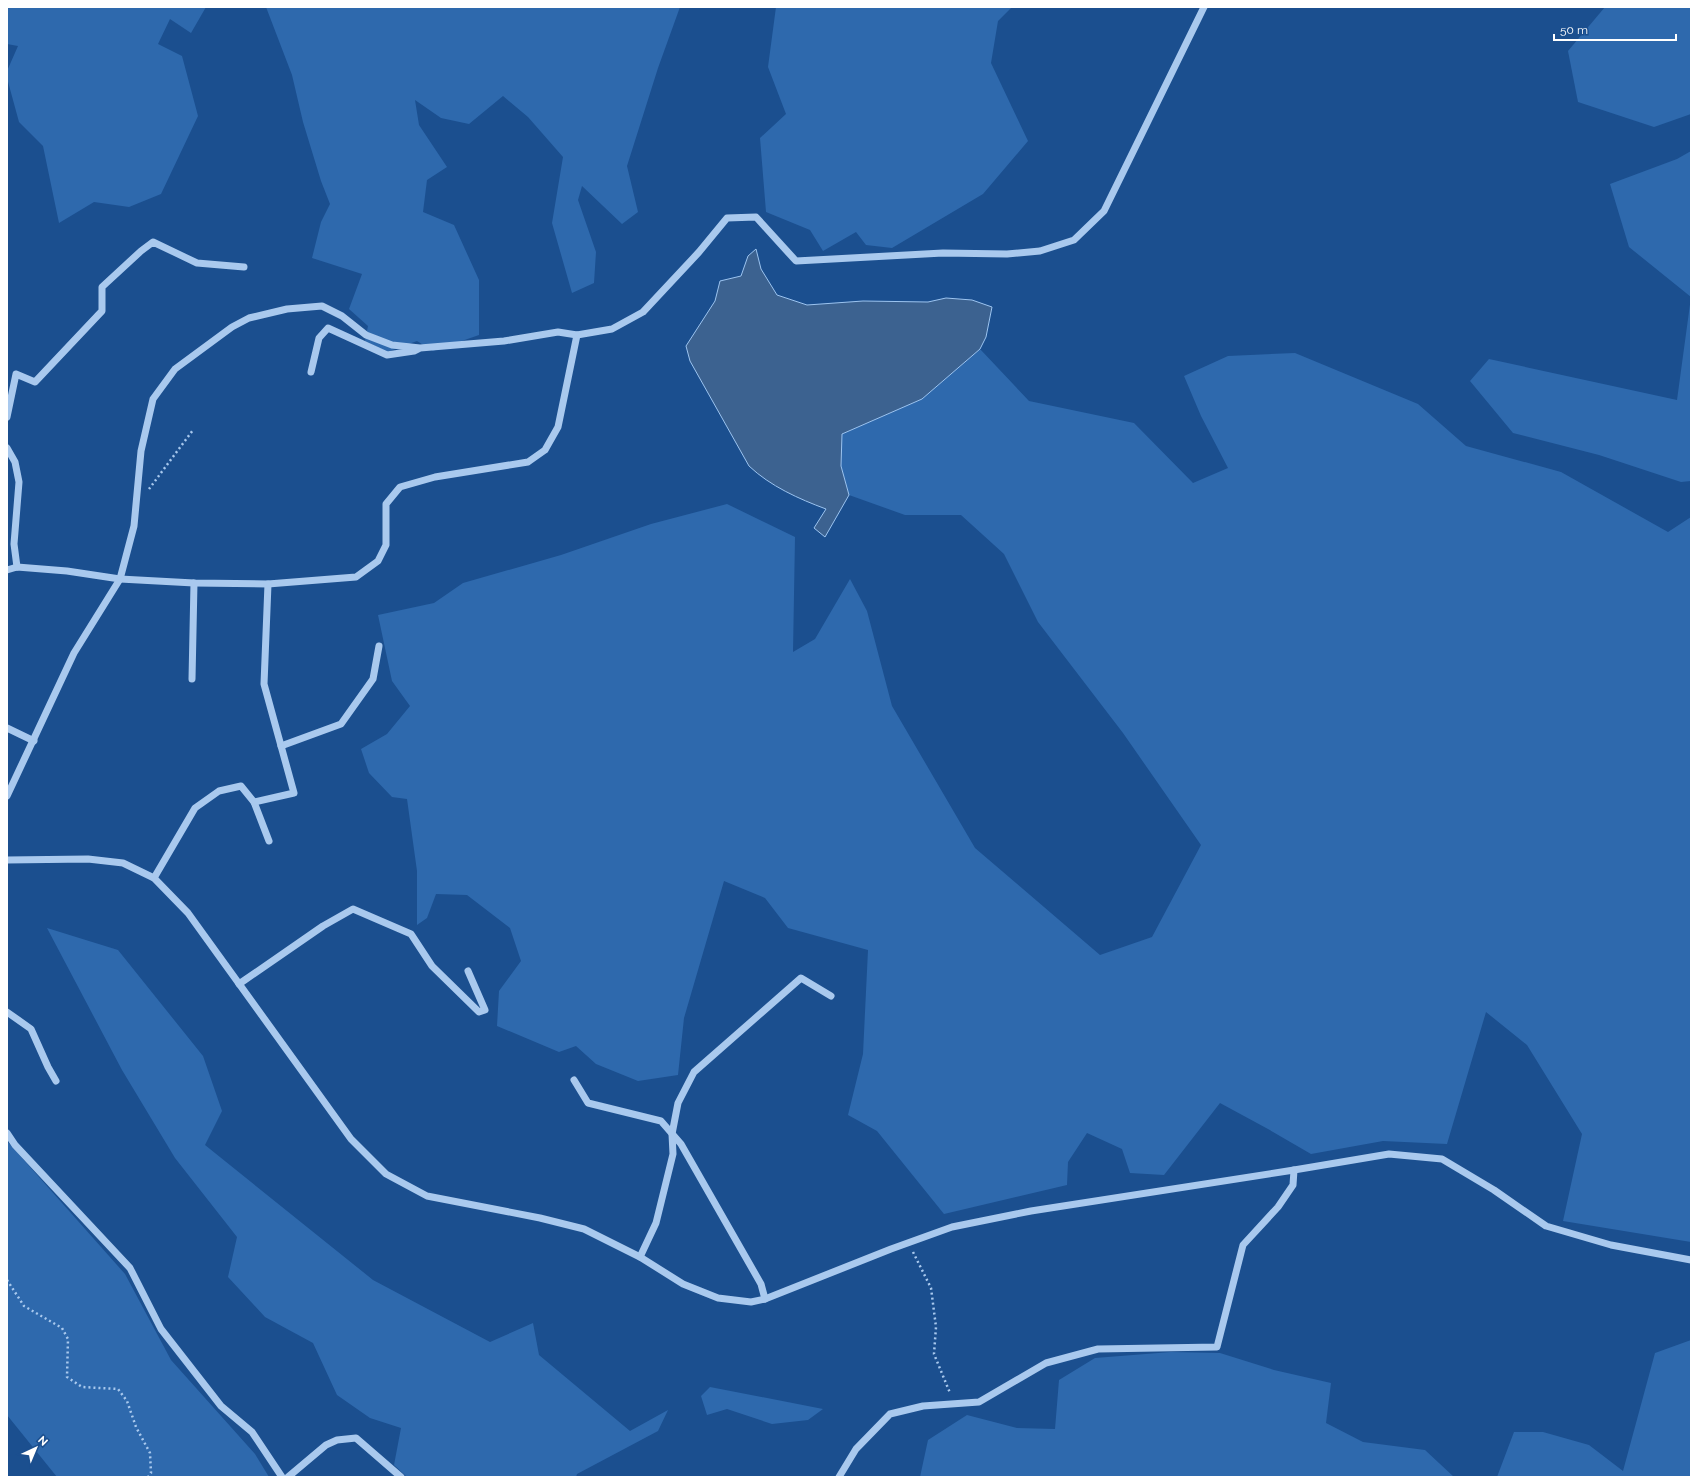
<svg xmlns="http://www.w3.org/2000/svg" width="1698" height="1484" font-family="Raleway,sans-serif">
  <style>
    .green { fill: #2e69ad }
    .water { fill: #3c6290; stroke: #9cc4f0 }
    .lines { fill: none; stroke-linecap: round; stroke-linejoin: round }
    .path { stroke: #a9c9ee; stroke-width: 2.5; stroke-dasharray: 2 3; stroke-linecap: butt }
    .minor { stroke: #a9c9ee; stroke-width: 7 }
  </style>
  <rect width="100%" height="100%" fill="#1b4f8f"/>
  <g class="green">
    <polygon points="7,7 206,7 191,33 170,19 158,44 182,56 198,116 161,194 129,207 94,202 59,223 43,146 19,122 7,78 7,71 18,46 7,44"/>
    <polygon points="266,7 680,7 658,68 627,166 638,212 622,224 582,186 578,200 596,252 594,283 572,293 552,223 563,157 528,117 503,96 469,124 441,118 415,100 419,125 447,167 427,180 423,212 454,225 479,280 479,335 433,351 417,341 387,352 365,341 368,326 349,309 362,274 312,258 321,222 330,204 321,181 303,122 292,75"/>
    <polygon points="776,7 1012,7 998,21 991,63 1028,141 983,194 892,248 866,245 856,232 823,251 810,230 766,212 760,138 786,114 768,67"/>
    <polygon points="1605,7 1691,7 1691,114 1654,127 1578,102 1568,51"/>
    <polygon points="1691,151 1691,481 1681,482 1599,455 1513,433 1470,381 1489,359 1677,400 1691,297 1629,247 1610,184 1677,159"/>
    <polygon points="980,349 1029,401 1134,423 1193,483 1228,468 1201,416 1184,376 1228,356 1295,353 1418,404 1466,446 1561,472 1668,532 1691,517 1691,1242 1563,1221 1582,1134 1527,1045 1486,1012 1447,1144 1383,1141 1311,1154 1268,1129 1220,1103 1164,1175 1130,1173 1122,1149 1087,1133 1068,1162 1067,1185 944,1214 877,1131 848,1115 863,1054 868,950 788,928 765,898 724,881 684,1018 678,1075 638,1081 596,1064 576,1046 559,1052 497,1026 499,991 521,961 510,928 467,895 436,894 427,918 417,925 417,871 407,799 392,797 369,773 361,749 387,734 410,706 392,681 378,615 434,603 463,583 561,555 651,524 727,504 795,537 793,652 815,639 850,579 867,611 892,706 975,848 1100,955 1152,937 1201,845 1123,733 1038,622 1004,554 961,515 905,515 849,495 841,466 842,434 922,399"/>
    <polygon points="47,928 118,950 203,1056 222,1111 205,1145 373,1280 490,1342 533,1323 539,1355 630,1431 668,1410 658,1431 577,1474 576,1477 407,1477 394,1465 401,1428 370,1418 337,1395 313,1343 265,1317 228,1277 237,1237 175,1158 122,1070"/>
    <polygon points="7,1141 125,1274 171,1360 255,1454 269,1477 57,1477 7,1415"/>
    <polygon points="1691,1340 1691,1477 1497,1477 1514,1432 1543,1432 1589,1445 1623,1471 1655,1353"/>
    <polygon points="1171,1352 1220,1353 1274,1370 1331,1383 1326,1423 1363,1442 1425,1450 1454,1477 920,1477 928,1440 967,1415 1017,1428 1055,1429 1059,1380 1095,1358"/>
    <polygon points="710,1387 823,1409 808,1420 772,1424 727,1409 707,1415 701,1396"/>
  </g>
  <path class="water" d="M 756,249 L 761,269 L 777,295 L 807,305 L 863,301 L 928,302 L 946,298 L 972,300 L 992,307 L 986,337 L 980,349 L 922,399 L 842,434 L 841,466 L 849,495 L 825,537 L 814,528 L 826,509 C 799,499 770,486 749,466 L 690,361 L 686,346 L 715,301 L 720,281 L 741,276 L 748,256 Z"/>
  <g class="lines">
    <g class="path">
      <polyline points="149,489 193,430"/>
      <polyline points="913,1252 931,1288 936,1327 934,1354 950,1393"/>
      <polyline points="7,1280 24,1306 62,1328 68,1339 67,1377 82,1387 118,1389 127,1401 136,1427 150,1453 151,1473 148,1477"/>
    </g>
    <g class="minor">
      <polyline points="311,372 319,338 328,328 387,355 414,351 418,349"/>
      <polyline points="7,417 16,374 35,382 102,311 102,287 141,251 153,242 197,263 244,267"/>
      <polyline points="7,448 15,462 19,482 14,544 17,567"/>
      <polyline points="7,570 17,567 67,571 120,579 194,583 268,584 356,577 378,561 386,545 386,504 400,487 435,477 528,462 545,450 558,427 577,335"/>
      <polyline points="192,679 194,583"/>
      <polyline points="7,728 34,741"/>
      <polyline points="281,746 341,724 373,679 379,646"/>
      <polyline points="7,796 74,653 120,579 134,526 141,451 153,399 175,369 232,327 249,318 287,309 322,306 342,316 366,335 392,345 420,348 504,341 558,332 577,335 612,329 643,312 699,252 727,218 756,217 796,261 943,253 1007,254 1040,251 1074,240 1104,211 1204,7"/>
      <polyline points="254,802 294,793 264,684 268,584"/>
      <polyline points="7,860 88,859 123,863 154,878 188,913 351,1139 386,1174 427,1196 540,1218 584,1229 640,1257 683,1284 718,1298 751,1302 765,1299 891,1249 952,1227 1031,1211 1294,1170 1389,1154 1442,1159 1494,1190 1546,1226 1611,1245 1691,1260"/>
      <polyline points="154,878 195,808 219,791 241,786 254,802 269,841"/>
      <polyline points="239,984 323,926 353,909 411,934 432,966 479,1012 485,1010 468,971"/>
      <polyline points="7,1012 31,1029 48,1067 56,1081"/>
      <polyline points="574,1080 588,1103 661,1121 681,1144 761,1284 765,1299"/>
      <polyline points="7,1133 15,1145 130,1268 161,1329 221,1406 252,1432 282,1477"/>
      <polyline points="640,1257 656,1223 673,1154 672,1134 678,1103 694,1072 801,978 831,996"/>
      <polyline points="288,1477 326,1445 337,1440 356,1438 401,1477"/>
      <polyline points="839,1477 856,1449 890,1414 923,1406 979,1402 1046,1363 1098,1349 1217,1347 1243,1245 1278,1207 1293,1185 1294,1170"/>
    </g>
  </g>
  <rect width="1698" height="1484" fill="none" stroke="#ffffff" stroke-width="16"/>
  <g transform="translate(36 1448) rotate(44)" stroke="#1b4f8f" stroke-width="3" paint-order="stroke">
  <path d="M0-3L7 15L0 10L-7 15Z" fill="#ffffff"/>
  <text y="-6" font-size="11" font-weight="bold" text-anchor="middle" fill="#ffffff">N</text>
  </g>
  <path d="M1554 34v6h122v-6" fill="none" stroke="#ffffff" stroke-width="2"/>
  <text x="1560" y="34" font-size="12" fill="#ffffff" stroke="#1b4f8f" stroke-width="3" paint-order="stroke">50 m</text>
</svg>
